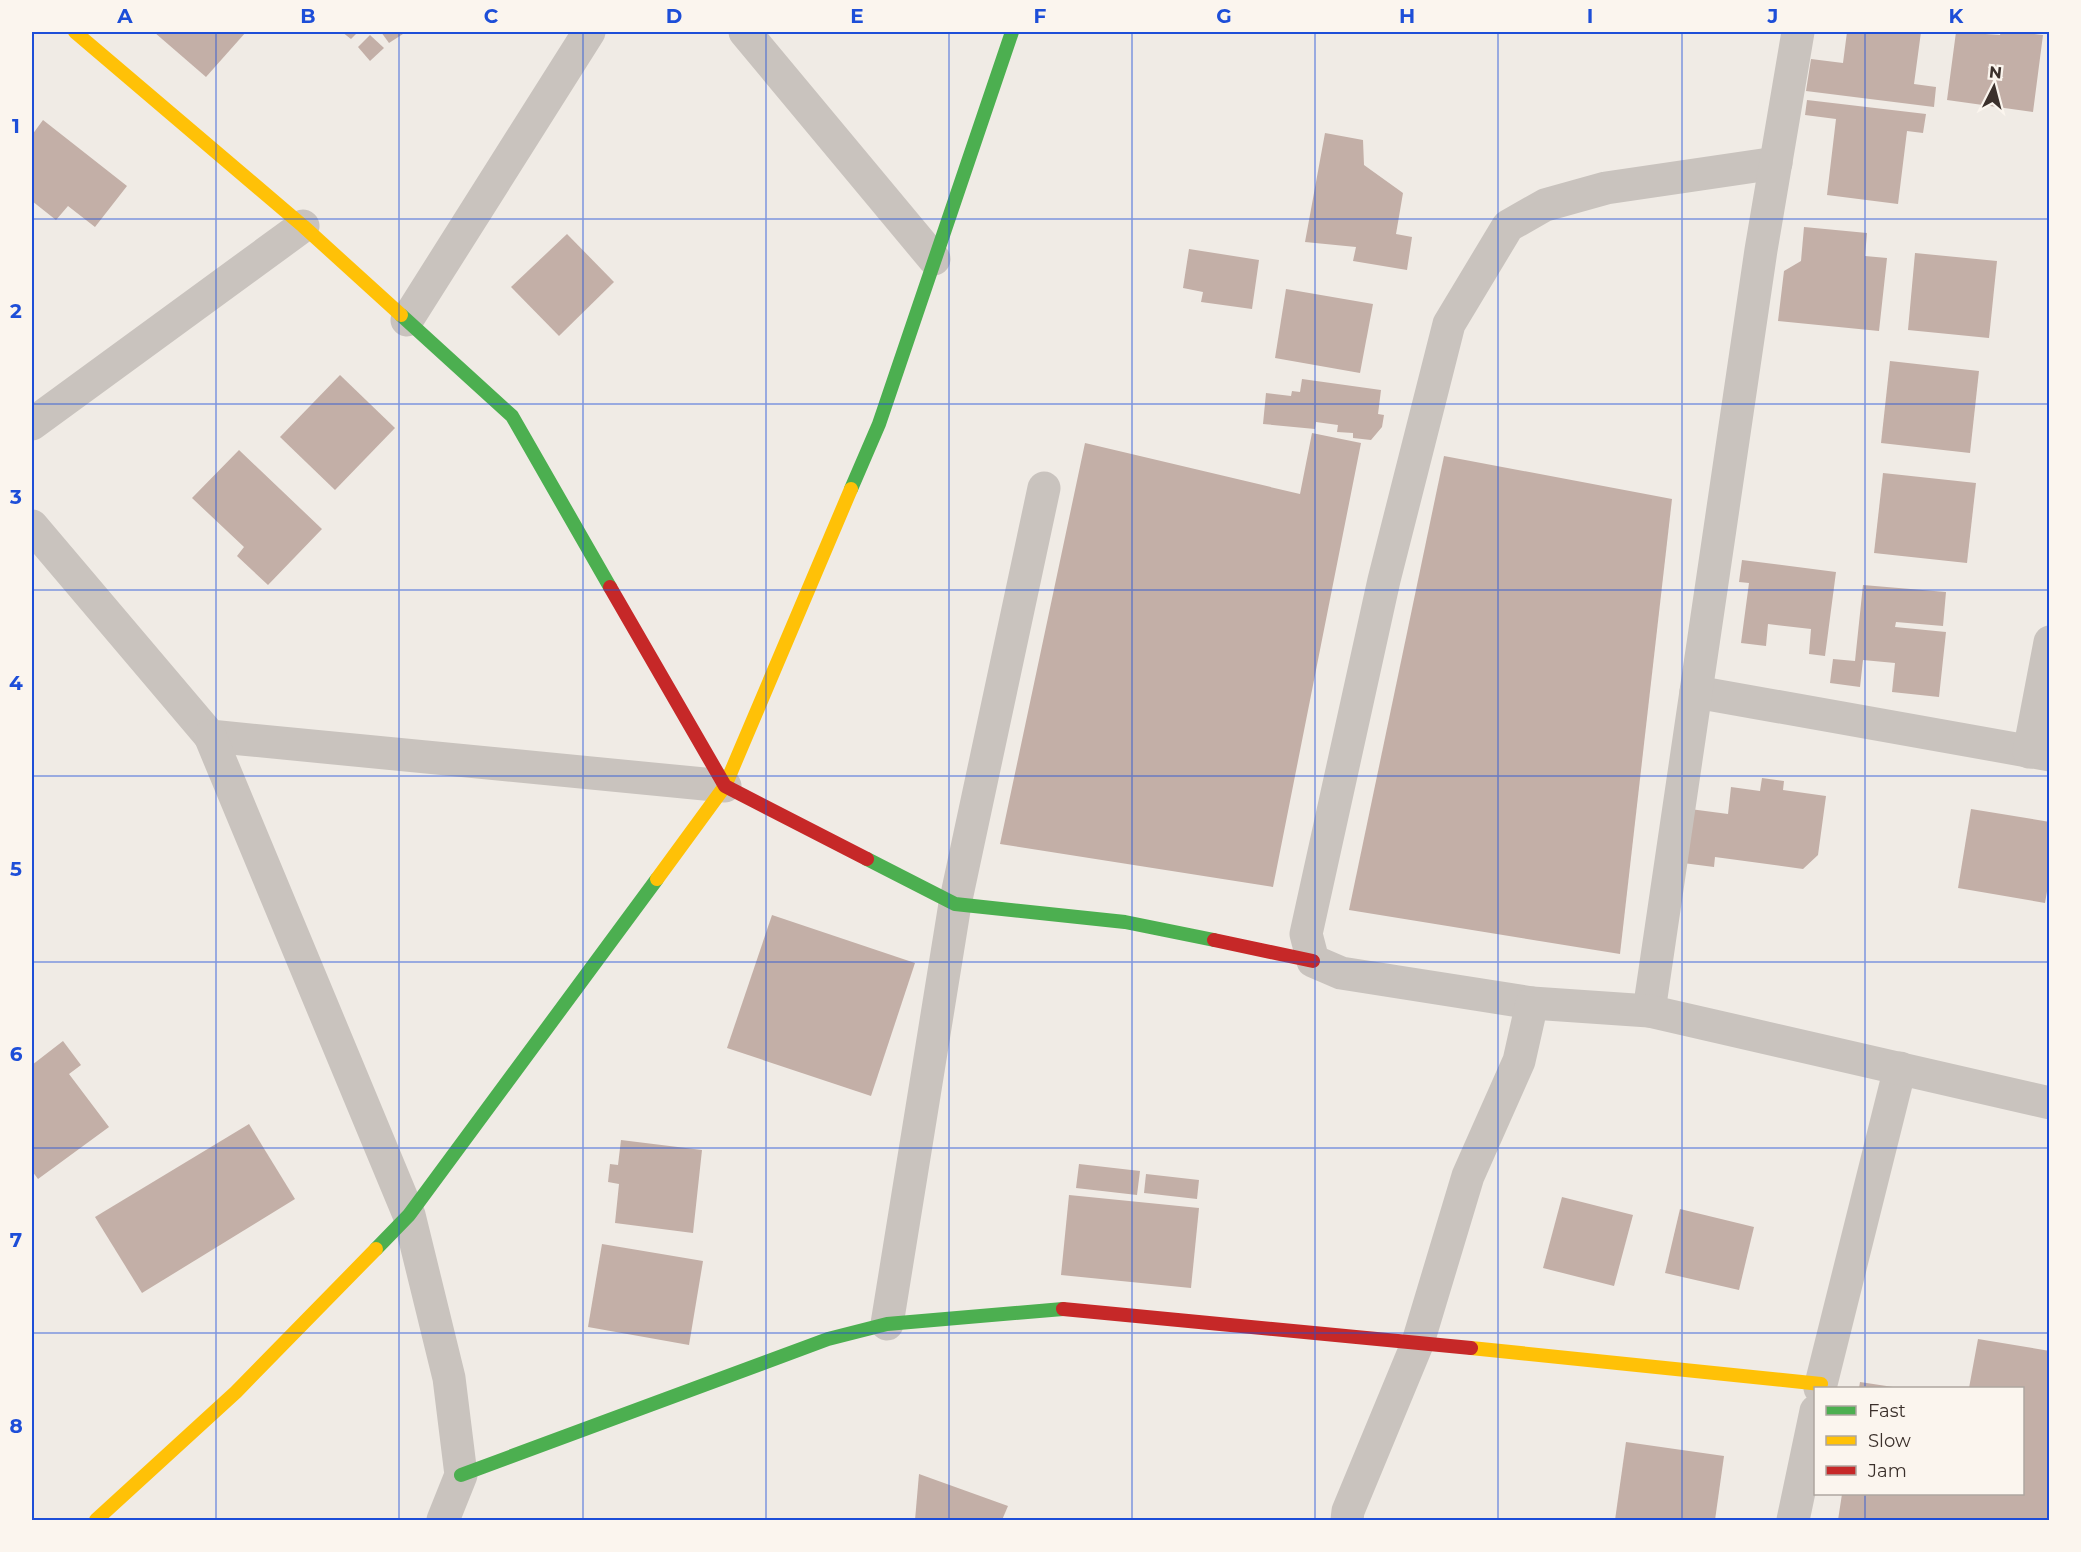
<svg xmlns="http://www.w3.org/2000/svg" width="2081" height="1552" font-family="Montserrat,sans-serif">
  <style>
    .building { fill: #c3afa7 }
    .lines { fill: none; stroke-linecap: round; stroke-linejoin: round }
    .street { stroke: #c9c3be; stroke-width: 33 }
    .fast { stroke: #4caf50; stroke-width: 14 }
    .slow { stroke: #ffc107; stroke-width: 14 }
    .jam { stroke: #c62828; stroke-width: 14 }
    .grid { fill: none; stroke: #1d4ed8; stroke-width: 1.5; stroke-opacity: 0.55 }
    .neatline { fill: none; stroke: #1d4ed8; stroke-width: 2 }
    .grid-label { font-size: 20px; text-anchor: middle; font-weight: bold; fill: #1d4ed8 }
  </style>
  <rect width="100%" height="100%" fill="#f0ebe5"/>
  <g class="building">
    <polygon points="154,32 246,32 206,77"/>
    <polygon points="342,32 358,32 351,39"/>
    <polygon points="381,32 406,32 389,43"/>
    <polygon points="1847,32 1921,32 1914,84 1936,87 1934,107 1806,91 1811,59 1843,63"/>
    <polygon points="1956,32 2000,35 2001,32 2014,32 2043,35 2033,112 1947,100"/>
    <polygon points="370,35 384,48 370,61 358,47"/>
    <polygon points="1807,100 1926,114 1923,133 1907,131 1898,204 1827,195 1836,119 1805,115"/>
    <polygon points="43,120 127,186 95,227 68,206 56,220 32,201 32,135"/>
    <polygon points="1325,133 1363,140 1364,165 1403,193 1396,234 1412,237 1407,270 1353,261 1356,247 1305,242"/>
    <polygon points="1804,227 1867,233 1865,256 1887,258 1879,331 1778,321 1784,271 1801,261"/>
    <polygon points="567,234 614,282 559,336 511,287"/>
    <polygon points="1189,249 1259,260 1252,309 1201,302 1203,292 1183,288"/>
    <polygon points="1915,253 1997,261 1989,338 1908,330"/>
    <polygon points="1286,289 1373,304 1360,373 1275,358"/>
    <polygon points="1890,361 1979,371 1970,453 1881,443"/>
    <polygon points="340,375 395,428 335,490 280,437"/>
    <polygon points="1302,379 1381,390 1378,414 1384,415 1382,427 1371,440 1353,438 1353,433 1337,432 1338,425 1316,422 1315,429 1263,424 1266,393 1291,396 1292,391 1300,392"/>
    <polygon points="1312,433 1361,443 1273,887 1000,844 1085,443 1300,494"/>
    <polygon points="239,450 322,529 268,585 237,556 244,547 192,498"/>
    <polygon points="1444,456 1672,499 1620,954 1349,910"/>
    <polygon points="1883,473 1976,483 1967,563 1874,553"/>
    <polygon points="1742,560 1836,572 1825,656 1809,654 1811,629 1768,624 1766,646 1741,643 1749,583 1739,582"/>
    <polygon points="1863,585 1946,592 1943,626 1896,622 1895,627 1946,632 1939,697 1892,692 1895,663 1863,660 1860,687 1830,683 1833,659 1855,661"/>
    <polygon points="1762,778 1784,781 1783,790 1826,796 1818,855 1803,869 1715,857 1714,867 1683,863 1690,809 1728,814 1731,787 1760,791"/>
    <polygon points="1971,809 2050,822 2050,874 2045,903 1958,888"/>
    <polygon points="772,915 915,963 871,1096 727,1048"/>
    <polygon points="63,1041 81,1065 69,1074 109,1127 38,1179 32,1171 32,1065"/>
    <polygon points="249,1124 295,1199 142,1293 95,1217"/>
    <polygon points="621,1140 702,1150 693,1233 615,1223 619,1184 608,1182 610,1164 618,1165"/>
    <polygon points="1079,1164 1140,1171 1137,1195 1076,1188"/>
    <polygon points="1146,1174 1199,1180 1197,1199 1144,1193"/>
    <polygon points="1069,1195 1199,1208 1191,1288 1061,1275"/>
    <polygon points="1562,1197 1633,1215 1614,1286 1543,1268"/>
    <polygon points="1680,1209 1754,1227 1739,1290 1665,1273"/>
    <polygon points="602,1244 703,1261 689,1345 588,1327"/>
    <polygon points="1978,1339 2050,1351 2050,1520 1838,1520 1842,1494 2022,1494 2022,1388 1969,1388"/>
    <polygon points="1860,1382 1893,1387 1893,1388 1859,1388"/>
    <polygon points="1626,1442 1724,1456 1715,1520 1615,1520"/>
    <polygon points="919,1474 1008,1506 1002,1520 915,1520"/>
  </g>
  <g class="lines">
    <g class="street">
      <polyline points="745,32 934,259"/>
      <polyline points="407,320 589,32"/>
      <polyline points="32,424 303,226"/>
      <polyline points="32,526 210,736 725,786"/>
      <polyline points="1696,692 2050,755"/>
      <polyline points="210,736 409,1215 449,1378 461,1475 443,1520"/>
      <polyline points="2029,752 2050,642"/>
      <polyline points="1532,1003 1341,973 1313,961 1306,934 1384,580 1449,324 1508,226 1545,205 1606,188 1776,163"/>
      <polyline points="1649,1011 1761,250 1798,32"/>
      <polyline points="887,1324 955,904 1044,488"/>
      <polyline points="1820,1388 1900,1068"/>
      <polyline points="1347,1520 1348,1511 1418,1342 1468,1176 1519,1061 1532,1003 1649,1011 2050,1103"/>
      <polyline points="1793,1520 1816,1411"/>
    </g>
    <g class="fast">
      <polyline points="401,315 512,416 610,587"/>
      <polyline points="851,489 879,424 1012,32"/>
      <polyline points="867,859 955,904 1125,922 1214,940"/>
      <polyline points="376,1249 409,1215 657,879"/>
      <polyline points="461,1475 828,1339 887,1324 1063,1309"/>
    </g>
    <g class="slow">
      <polyline points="75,32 303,226 401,315"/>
      <polyline points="657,879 725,786 851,489"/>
      <polyline points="1471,1348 1821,1384"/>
      <polyline points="96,1520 236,1392 376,1249"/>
    </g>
    <g class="jam">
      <polyline points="610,587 725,786 867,859"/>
      <polyline points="1214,940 1313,961"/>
      <polyline points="1063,1309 1471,1348"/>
    </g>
  </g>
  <path class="grid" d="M 216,32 L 216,1520M 399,32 L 399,1520M 583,32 L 583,1520M 766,32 L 766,1520M 949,32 L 949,1520M 1132,32 L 1132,1520M 1315,32 L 1315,1520M 1498,32 L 1498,1520M 1682,32 L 1682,1520M 1865,32 L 1865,1388M 32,219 L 2050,219M 32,404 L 2050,404M 32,590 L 2050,590M 32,776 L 2050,776M 32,962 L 2050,962M 32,1148 L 2050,1148M 32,1333 L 2050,1333M 1865,1494 L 1865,1520"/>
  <rect width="2081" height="1552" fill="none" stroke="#fbf5ee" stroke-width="66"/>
  <rect x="1814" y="1387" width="210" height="108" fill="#fbf5ee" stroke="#aea6a0" stroke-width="1.5"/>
  <rect x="1826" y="1406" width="30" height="9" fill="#4caf50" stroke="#aea6a0" stroke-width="1.5"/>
  <text x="1868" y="1417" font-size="18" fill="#3b302b">Fast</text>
  <rect x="1826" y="1436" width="30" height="9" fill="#ffc107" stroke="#aea6a0" stroke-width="1.5"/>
  <text x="1868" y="1447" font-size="18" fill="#3b302b">Slow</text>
  <rect x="1826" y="1466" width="30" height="9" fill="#c62828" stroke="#aea6a0" stroke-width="1.5"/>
  <text x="1868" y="1477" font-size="18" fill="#3b302b">Jam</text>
  <g transform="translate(1994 87) rotate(6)" stroke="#fbf5ee" stroke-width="4.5" paint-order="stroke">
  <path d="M0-4.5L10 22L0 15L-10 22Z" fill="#3b302b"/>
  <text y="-9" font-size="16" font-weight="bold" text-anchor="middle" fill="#3b302b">N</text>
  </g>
  <rect x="33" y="33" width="2015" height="1486" class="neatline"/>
  <g class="grid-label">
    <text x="125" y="23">A</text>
    <text x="308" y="23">B</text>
    <text x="491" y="23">C</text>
    <text x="674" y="23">D</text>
    <text x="857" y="23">E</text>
    <text x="1040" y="23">F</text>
    <text x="1224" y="23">G</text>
    <text x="1407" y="23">H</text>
    <text x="1590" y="23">I</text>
    <text x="1773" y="23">J</text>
    <text x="1956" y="23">K</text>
    <text x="16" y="133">1</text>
    <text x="16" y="318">2</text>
    <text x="16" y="504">3</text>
    <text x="16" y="690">4</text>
    <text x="16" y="876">5</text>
    <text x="16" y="1061">6</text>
    <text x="16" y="1247">7</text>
    <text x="16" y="1433">8</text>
  </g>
</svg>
